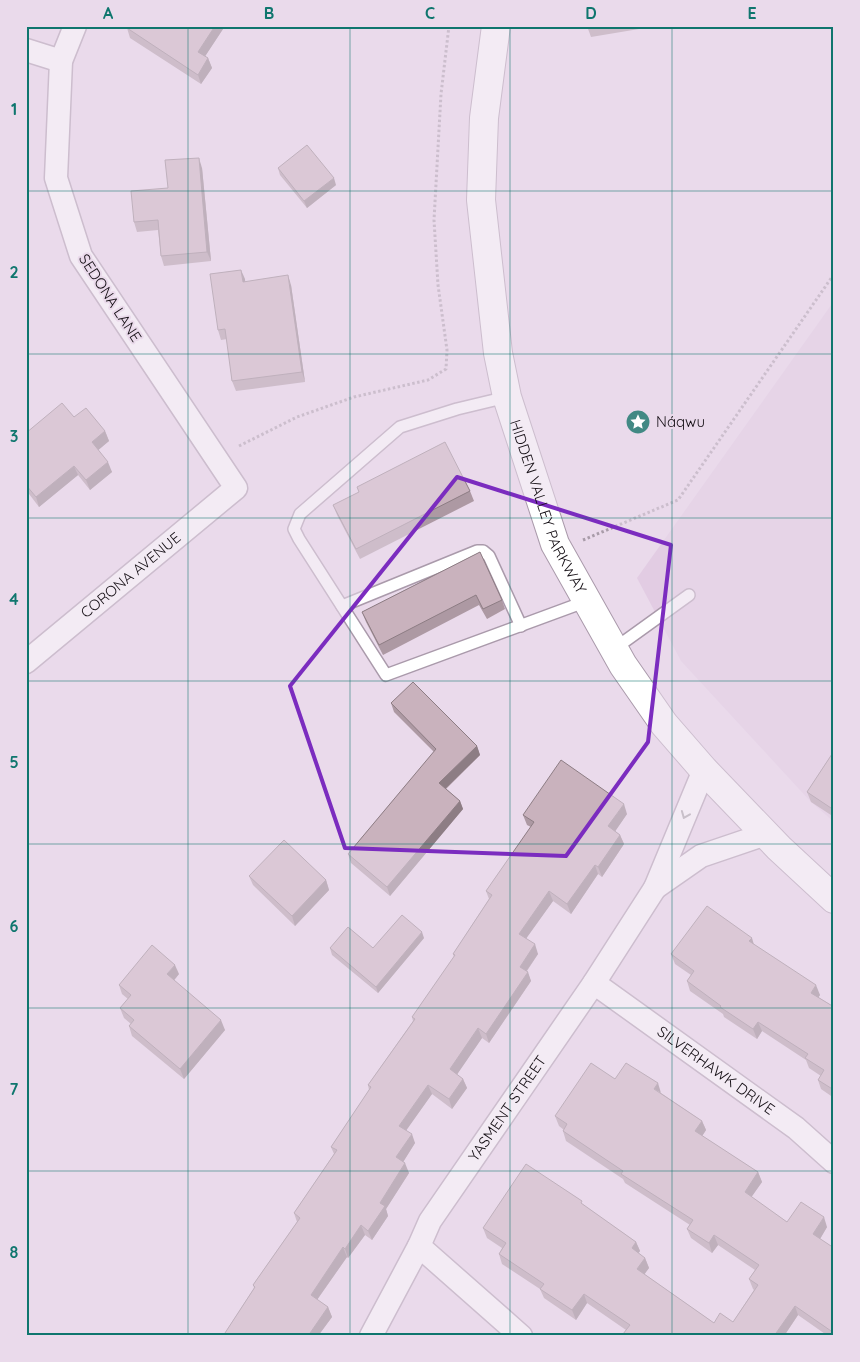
<svg xmlns="http://www.w3.org/2000/svg" width="860" height="1362" font-family="Quicksand,sans-serif">
  <style>
    .built { fill: #e2cce3 }
    .lines { fill: none; stroke-linecap: round; stroke-linejoin: round }
    .lane-casing { stroke: #aa9aab; stroke-width: 14 }
    .street-casing { stroke: #aa9aab; stroke-width: 25 }
    .primary-casing { stroke: #aa9aab; stroke-width: 30 }
    .path { stroke: #a99ca9; stroke-width: 3; stroke-dasharray: 2.5 2.5; stroke-linecap: butt }
    .lane { stroke: #fff; stroke-width: 11 }
    .street { stroke: #fff; stroke-width: 22 }
    .primary { stroke: #fff; stroke-width: 28 }
    .wall { fill: #ad99a3 }
    .shaded-wall { fill: #8d7d84 }
    .building { fill: #c9b2bd; stroke: #8d7d84 }
    .oneway { stroke: #a19fa1 }
    .marked { fill: none; stroke: #7b2cbf; stroke-width: 4; stroke-linejoin: round }
    .grid { fill: none; stroke: #0f766e; stroke-width: 1; stroke-opacity: 0.55 }
    .labels { text-anchor: middle; stroke-width: 4; stroke-linejoin: round; paint-order: stroke }
    .street-label { font-size: 15px; fill: #140e14; stroke: #eadaeb }
    .poi-label { font-size: 15px; fill: #140e14; stroke: #eadaeb; text-anchor: start }
    .neatline { fill: none; stroke: #0f766e; stroke-width: 2 }
    .grid-label { font-size: 16px; text-anchor: middle; font-weight: bold; fill: #0f766e }
  </style>
  <rect width="100%" height="100%" fill="#eadaeb"/>
  <polygon class="built" points="834,301 834,822 811,802 681,661 637,578"/>
  <g class="lines">
    <defs>
      <g id="lane">
        <polyline points="507,397 457,409 400,427 300,514 294,529 299,539 386,675 587,601"/>
        <polyline points="342,606 477,551 483,551 489,556 521,626"/>
        <polyline points="614,649 689,595"/>
      </g>
      <g id="street">
        <polyline points="26,50 61,61"/>
        <path id="s1" d="M 26,662 L 236,488 L 81,256 L 56,178 L 61,61 L 75,26"/>
        <polyline points="655,888 701,856 766,834"/>
        <path id="s2" d="M 594,983 L 796,1128 L 834,1162"/>
        <polyline points="419,1246 521,1336"/>
        <path id="s3" d="M 371,1336 L 419,1246 L 430,1221 L 594,983 L 655,888 L 704,770"/>
      </g>
      <g id="primary">
        <path id="s4" d="M 496,26 L 484,118 L 481,200 L 498,353 L 507,397 L 555,544 L 623,665 L 664,724 L 704,770 L 779,848 L 834,899"/>
      </g>
    </defs>
    <use href="#lane" class="lane-casing"/>
    <use href="#street" class="street-casing"/>
    <use href="#primary" class="primary-casing"/>
    <g class="path">
      <polyline points="239,446 297,417 354,397 428,380 446,369 447,350 438,285 434,220 441,94 449,26"/>
      <polyline points="583,540 678,500 834,274"/>
    </g>
    <use href="#lane" class="lane"/>
    <use href="#street" class="street"/>
    <use href="#primary" class="primary"/>
  </g>
  <g class="wall">
    <polygon points="128,26 225,26 205,56 208,58 212,68 201,84 130,38 127,28"/>
    <polygon points="587,26 639,26 639,29 591,37"/>
    <polygon points="695,26 704,26 696,28"/>
    <polygon points="202,168 211,261 164,266 161,256 158,230 137,232 134,222 168,188"/>
    <polygon points="278,168 336,185 307,208 280,175"/>
    <polygon points="245,279 245,282 291,285 305,382 236,391 232,381 227,339 221,340 218,330"/>
    <polygon points="74,417 105,431 109,441 98,450 112,472 90,490 78,475 39,507 26,490 26,433"/>
    <polygon points="470,491 474,501 360,559 337,515 333,505"/>
    <polygon points="480,552 502,600 505,609 487,619 479,605 383,655 366,622 362,612"/>
    <polygon points="391,703 477,746 480,755 446,789 460,801 463,809 390,896 351,863 348,854 434,752 394,712"/>
    <polygon points="834,751 834,817 811,802 807,792"/>
    <polygon points="627,814 615,831 620,835 624,844 602,877 598,874 571,914 553,901 526,938 538,954 527,971 531,981 489,1043 482,1038 457,1074 463,1079 467,1088 452,1109 432,1094 406,1130 415,1143 403,1162 409,1173 386,1209 388,1216 372,1240 365,1235 348,1258 347,1257 317,1300 328,1307 332,1317 318,1336 223,1336 254,1288 253,1285 297,1222 294,1213 334,1154 331,1147 369,1090 368,1085 413,1021 412,1017 454,957 453,954 489,899 486,891 531,827 527,825 523,815"/>
    <polygon points="249,876 326,880 329,890 295,926 253,885"/>
    <polygon points="424,938 378,993 332,955 330,948 373,948"/>
    <polygon points="754,945 820,995 818,997 834,1007 834,1098 821,1089 818,1080 821,1076 809,1068 806,1060 762,1031 757,1039 724,1017 723,1014 690,991 687,981 691,975 675,964 671,954"/>
    <polygon points="179,974 174,980 225,1030 184,1079 132,1036 129,1026 131,1024 124,1018 120,1008 128,999 122,994 119,985"/>
    <polygon points="615,1079 661,1093 702,1121 706,1130 702,1136 758,1172 762,1182 751,1197 787,1222 827,1227 820,1239 834,1248 834,1336 828,1336 798,1315 784,1336 624,1336 623,1334 626,1330 587,1303 576,1320 544,1298 540,1289 502,1264 499,1254 502,1248 487,1238 483,1228 583,1205 636,1242 640,1251 638,1253 645,1258 649,1268 644,1274 714,1323 733,1322 754,1290 753,1289 749,1279 755,1270 718,1245 712,1253 691,1238 687,1229 690,1225 625,1183 623,1179 566,1141 563,1131 564,1130 559,1126 555,1116"/>
  </g>
  <g class="shaded-wall">
    <polygon points="215,26 225,26 202,61 198,52"/>
    <polygon points="208,58 212,68 201,84 198,75"/>
    <polygon points="199,158 202,168 211,261 207,252"/>
    <polygon points="334,178 336,185 307,208 304,201"/>
    <polygon points="241,270 245,279 246,292 243,282"/>
    <polygon points="288,275 291,285 305,382 302,372"/>
    <polygon points="105,431 109,441 96,452 92,442"/>
    <polygon points="108,462 112,472 90,490 86,480"/>
    <polygon points="74,466 78,475 39,507 36,497"/>
    <polygon points="477,746 480,755 442,792 439,783"/>
    <polygon points="460,801 463,809 390,896 387,887"/>
    <polygon points="624,804 627,814 612,836 608,826"/>
    <polygon points="620,835 624,844 602,877 598,867"/>
    <polygon points="595,865 598,874 571,914 567,904"/>
    <polygon points="326,880 329,890 295,926 292,916"/>
    <polygon points="549,891 553,901 523,943 519,934"/>
    <polygon points="422,932 424,938 378,993 376,987"/>
    <polygon points="752,938 755,948 749,941"/>
    <polygon points="535,944 538,954 523,976 520,967"/>
    <polygon points="175,965 179,974 171,984 167,974"/>
    <polygon points="528,972 531,981 489,1043 486,1034"/>
    <polygon points="816,985 820,995 815,1003 811,993"/>
    <polygon points="221,1020 225,1030 184,1079 180,1069"/>
    <polygon points="758,1022 762,1031 757,1039 753,1029"/>
    <polygon points="478,1028 482,1038 454,1079 450,1069"/>
    <polygon points="463,1079 467,1088 452,1109 449,1099"/>
    <polygon points="658,1083 661,1093 654,1089"/>
    <polygon points="428,1085 432,1094 403,1135 399,1126"/>
    <polygon points="702,1121 706,1130 699,1141 695,1131"/>
    <polygon points="412,1134 415,1143 400,1167 396,1157"/>
    <polygon points="405,1163 409,1173 386,1209 388,1216 372,1240 368,1231 380,1203"/>
    <polygon points="758,1172 762,1182 748,1202 745,1192"/>
    <polygon points="824,1217 827,1227 817,1244 813,1234"/>
    <polygon points="361,1225 365,1235 348,1258 345,1249"/>
    <polygon points="714,1235 718,1245 712,1253 709,1243"/>
    <polygon points="636,1242 640,1251 635,1258 632,1248"/>
    <polygon points="343,1247 347,1257 314,1304 311,1295"/>
    <polygon points="645,1258 649,1268 641,1279 637,1269"/>
    <polygon points="584,1294 587,1303 576,1320 572,1310"/>
    <polygon points="795,1306 798,1315 784,1336 774,1336"/>
    <polygon points="328,1307 332,1317 318,1336 308,1336"/>
  </g>
  <g class="building">
    <polygon points="128,26 215,26 198,52 208,58 198,75 127,28"/>
    <polygon points="307,145 334,178 304,201 278,168"/>
    <polygon points="199,158 207,252 161,256 158,220 134,222 131,191 168,188 165,160"/>
    <polygon points="241,270 243,282 288,275 302,372 232,381 225,329 218,330 210,274"/>
    <polygon points="62,403 74,417 86,408 105,431 92,442 108,462 86,480 74,466 36,497 26,485 26,433"/>
    <polygon points="445,442 470,491 356,549 333,505 359,492 357,487"/>
    <polygon points="480,552 502,600 483,609 476,595 379,645 362,612"/>
    <polygon points="413,682 477,746 439,783 460,801 387,887 348,854 436,749 391,703"/>
    <polygon points="834,751 834,810 807,792"/>
    <polygon points="561,760 624,804 608,826 620,835 598,867 595,865 567,904 549,891 519,934 535,944 520,967 528,972 486,1034 478,1028 450,1069 463,1079 449,1099 428,1085 399,1126 412,1134 396,1157 405,1163 380,1203 385,1206 368,1231 361,1225 345,1249 343,1247 311,1295 328,1307 308,1336 223,1336 255,1287 253,1285 300,1218 294,1213 337,1150 331,1147 371,1087 368,1085 415,1019 412,1017 455,955 453,954 492,895 486,891 534,822 523,815"/>
    <polygon points="284,840 326,880 292,916 249,876"/>
    <polygon points="707,906 752,938 749,941 816,985 811,993 834,1007 834,1090 818,1080 824,1070 805,1058 808,1054 758,1022 753,1029 720,1007 721,1006 687,981 694,971 671,954"/>
    <polygon points="402,915 422,932 376,987 330,948 348,927 373,948"/>
    <polygon points="152,945 175,965 167,974 221,1020 180,1069 129,1026 134,1020 120,1008 131,995 119,985"/>
    <polygon points="591,1063 615,1079 626,1063 658,1083 654,1089 702,1121 695,1131 758,1172 745,1192 787,1222 801,1202 824,1217 813,1234 834,1248 834,1333 795,1306 774,1336 625,1336 623,1334 630,1325 584,1294 572,1310 540,1289 544,1284 499,1254 506,1243 483,1228 526,1164 582,1201 581,1203 636,1242 632,1248 645,1258 637,1269 714,1323 720,1313 733,1322 758,1285 749,1279 759,1265 714,1235 709,1243 687,1229 693,1220 621,1174 623,1171 563,1131 567,1124 555,1116"/>
  </g>
  <defs><path id="oneway-chevron" d="M-2-3.5L2.5 0L-2 3.5" fill="none" stroke-width="1.6" stroke-linecap="round" stroke-linejoin="round" transform="scale(1.25)"/></defs>
  <use class="oneway" href="#oneway-chevron" transform="translate(685 815) rotate(112)"/>
  <path d="M0 0H860V1362H0ZM 457,477 L 671,545 L 648,742 L 566,856 L 345,848 L 290,686 Z" fill="#eadaeb" fill-opacity=".55" fill-rule="evenodd"/>
  <path class="marked" d="M 457,477 L 671,545 L 648,742 L 566,856 L 345,848 L 290,686 Z"/>
  <path class="grid" d="M 188,26 L 188,1336M 350,26 L 350,1336M 510,26 L 510,1336M 672,26 L 672,1336M 26,191 L 834,191M 26,354 L 834,354M 26,518 L 834,518M 26,681 L 834,681M 26,844 L 834,844M 26,1008 L 834,1008M 26,1171 L 834,1171"/>
  <defs>
    <symbol id="sight-disc" viewBox="-11 -11 22 22"><circle r="9.5" fill="#428984" stroke="#eadaeb"/><path d="M0-6L1.8-2.2L6-1.7L2.9 1.2L3.7 5.4L0 3.3L-3.7 5.4L-2.9 1.2L-6-1.7L-1.8-2.2Z" fill="#fff"/></symbol>
  </defs>
  <g fill-rule="evenodd">
    <use href="#sight-disc" x="624" y="408" width="28" height="28"/>
  </g>
  <g class="labels">
    <g class="street-label">
      <text transform="translate(110 298) rotate(57)" y="5">SEDONA LANE</text>
      <text dy="5" stroke="none"><textPath href="#s4" startOffset="491">HIDDEN VALLEY PARKWAY</textPath></text>
      <text dy="5" stroke="none"><textPath href="#s1" startOffset="136">CORONA AVENUE</textPath></text>
      <text dy="5" stroke="none"><textPath href="#s2" startOffset="150">SILVERHAWK DRIVE</textPath></text>
      <text dy="5" stroke="none"><textPath href="#s3" startOffset="266">YASMENT STREET</textPath></text>
    </g>
    <g class="poi-label">
      <text x="656" y="427">Náqwu</text>
    </g>
  </g>
  <rect width="860" height="1362" fill="none" stroke="#eadaeb" stroke-width="55"/>
  <rect x="28" y="28" width="804" height="1306" class="neatline"/>
  <g class="grid-label">
    <text x="108" y="19">A</text>
    <text x="269" y="19">B</text>
    <text x="430" y="19">C</text>
    <text x="591" y="19">D</text>
    <text x="752" y="19">E</text>
    <text x="14" y="115">1</text>
    <text x="14" y="278">2</text>
    <text x="14" y="442">3</text>
    <text x="14" y="605">4</text>
    <text x="14" y="768">5</text>
    <text x="14" y="932">6</text>
    <text x="14" y="1095">7</text>
    <text x="14" y="1258">8</text>
  </g>
</svg>
